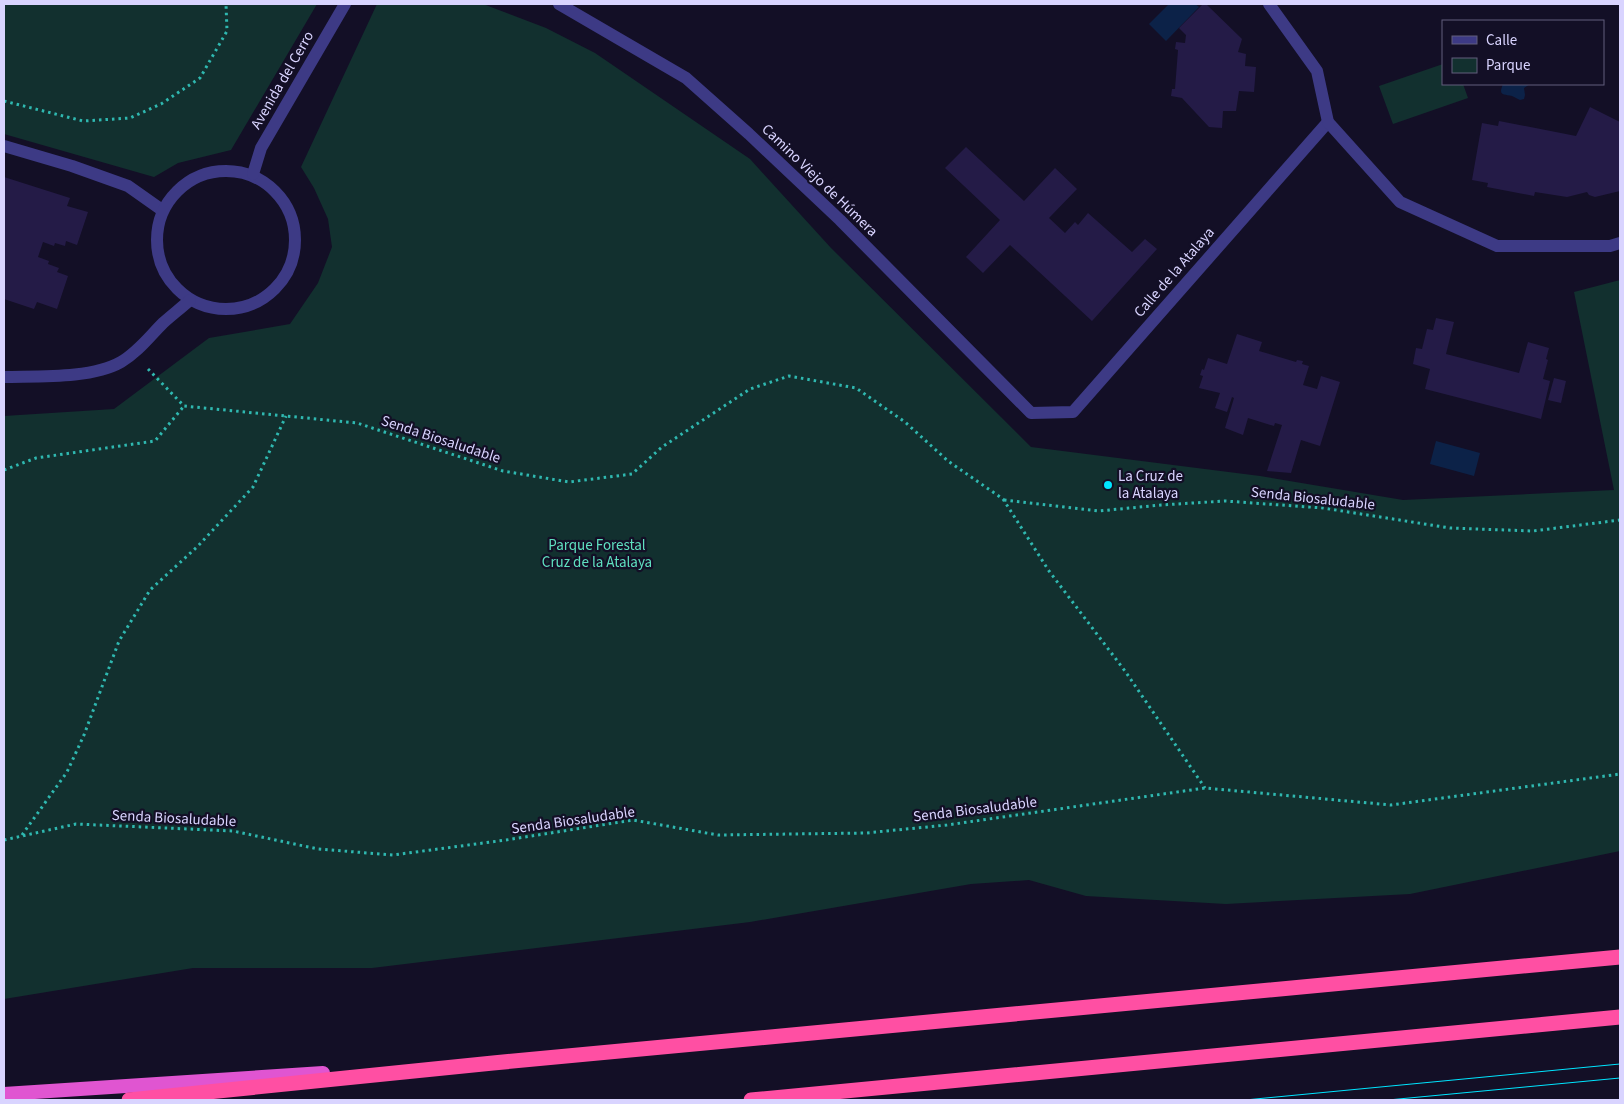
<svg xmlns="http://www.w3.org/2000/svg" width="1624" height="1104" font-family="'Source Sans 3',sans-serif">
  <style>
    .green { fill: #12302f }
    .water { fill: #0c2248 }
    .building { fill: #241b47 }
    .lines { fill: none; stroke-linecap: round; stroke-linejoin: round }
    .path { stroke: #2fb8b0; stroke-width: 3; stroke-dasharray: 2.5 4; stroke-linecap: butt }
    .minor { stroke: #3d3a85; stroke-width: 12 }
    .trunk { stroke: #e055d1; stroke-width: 14 }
    .motorway { stroke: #ff4fa3; stroke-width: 15 }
    .tram { stroke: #00e5ff; stroke-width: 1 }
    .poi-dot { fill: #00e5ff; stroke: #130f26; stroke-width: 2 }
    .labels { text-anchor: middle; stroke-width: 4.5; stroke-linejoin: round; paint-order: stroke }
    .street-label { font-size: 15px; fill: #d9d4ff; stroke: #130f26 }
    .poi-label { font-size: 15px; fill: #d9d4ff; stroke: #130f26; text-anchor: start }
    .park-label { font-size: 15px; fill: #5fe0c0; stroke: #130f26 }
  </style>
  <rect width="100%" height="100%" fill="#130f26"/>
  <g class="green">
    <polygon points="4,4 317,4 231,150 178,163 154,177 4,134"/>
    <polygon points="377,4 483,4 546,28 595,53 750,159 831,248 1031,447 1260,476 1403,500 1614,490 1574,292 1620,280 1620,851 1410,894 1226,904 1086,896 1029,880 971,884 750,922 372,968 193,968 4,999 4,416 114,409 209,338 290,324 318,283 332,247 328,219 314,188 301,167"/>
    <polygon points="1443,64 1443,84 1463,84 1468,98 1393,124 1379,86"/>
  </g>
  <g class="water">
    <polygon points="1169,4 1195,4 1199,7 1166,41 1149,24"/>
    <path d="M 1503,84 L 1530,84 L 1524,88 L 1525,95 L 1524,99 L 1520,100 C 1517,99 1515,97 1512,96 C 1503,94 1498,96 1503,84 Z"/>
    <polygon points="1436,441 1480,453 1474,476 1430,464"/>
  </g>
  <g class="building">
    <polygon points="1203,4 1206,4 1242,39 1238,52 1246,54 1245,66 1256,67 1254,92 1239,91 1236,111 1223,111 1222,128 1209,127 1182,98 1171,96 1172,89 1175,89 1178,50 1175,49 1176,42 1185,43 1186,35 1179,28"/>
    <polygon points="1590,107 1620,122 1620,191 1595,197 1589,195 1587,192 1567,197 1535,192 1534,196 1487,187 1488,183 1472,180 1482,123 1498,126 1499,121 1576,136"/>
    <polygon points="966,147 1024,201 1055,168 1077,189 1049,218 1065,233 1075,222 1078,225 1088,213 1132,252 1145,239 1157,249 1092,321 1010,245 983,273 966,257 1000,220 945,168"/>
    <polygon points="4,177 70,198 67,206 88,212 77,245 66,241 65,246 55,243 54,246 43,242 38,257 49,261 48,264 59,268 57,272 68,276 57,309 37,302 34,309 4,299"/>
    <polygon points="1436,318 1454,322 1446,354 1519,373 1528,342 1549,348 1546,359 1548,360 1543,379 1550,381 1541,419 1425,389 1430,369 1413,364 1416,348 1422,349 1427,329 1433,330"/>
    <polygon points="1237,334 1262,342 1259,351 1296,362 1297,360 1303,361 1302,364 1309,366 1303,385 1317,389 1321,376 1340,382 1320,446 1301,440 1291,473 1267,471 1282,425 1275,423 1274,426 1248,418 1243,435 1225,428 1234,398 1232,397 1227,412 1215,408 1220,393 1199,388 1203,376 1200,375 1202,369 1204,370 1208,358 1227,364"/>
    <polygon points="1554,378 1566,381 1561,403 1548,400"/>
  </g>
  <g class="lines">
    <g class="path">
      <polyline points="4,101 83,121 130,118 161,104 200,78 227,31 226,4"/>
      <polyline points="148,369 184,406 357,423 503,471 569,482 632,474 662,447 750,389 789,376 856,388 905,422 948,461 1003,499 1049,571 1125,671 1205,788"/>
      <polyline points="4,470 36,458 155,441 184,406"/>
      <polyline points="1004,500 1099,511 1161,505 1225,501 1323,508 1450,528 1533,531 1620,520"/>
      <polyline points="22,835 67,772 84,735 119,641 150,590 198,546 253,487 286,416"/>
      <polyline points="4,840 76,824 233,831 318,849 393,855 506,840 633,820 718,835 866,833 947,825 1205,788 1391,805 1620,774"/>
    </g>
    <g class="minor">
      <polyline points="559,4 686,78 749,134 840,220 1031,413 1073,412 1328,122"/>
      <polyline points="1269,4 1317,71 1328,122 1400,202 1497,246 1610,246 1620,243"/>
      <polyline points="4,146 72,166 128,186 162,210"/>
      <circle cx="226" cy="240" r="69"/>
      <polyline points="253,174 261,148 345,4"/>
      <path d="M 4,377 C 38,376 91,379 121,362 C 138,352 150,336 163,323 C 172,315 181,308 190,300"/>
    </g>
    <polyline class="trunk" points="4,1094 323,1073"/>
    <g class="motorway">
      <polyline points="129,1100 493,1063 1620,957"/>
      <polyline points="751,1100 1620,1017"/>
    </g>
    <g class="tram">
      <polyline points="1245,1100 1620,1064"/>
      <polyline points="1388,1100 1620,1078"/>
    </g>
  </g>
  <circle class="poi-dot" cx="1108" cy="485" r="5"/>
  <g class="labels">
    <g class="street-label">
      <text transform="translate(282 80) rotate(-60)" y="5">Avenida del Cerro</text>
      <text transform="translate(820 180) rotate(44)" y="5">Camino Viejo de Húmera</text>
      <text transform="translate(1174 272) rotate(-49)" y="5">Calle de la Atalaya</text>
      <text transform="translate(441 439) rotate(18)" y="5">Senda Biosaludable</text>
      <text transform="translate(1313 498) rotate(6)" y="5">Senda Biosaludable</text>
      <text transform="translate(975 809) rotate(-7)" y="5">Senda Biosaludable</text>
      <text transform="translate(174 818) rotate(3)" y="5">Senda Biosaludable</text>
      <text transform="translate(573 820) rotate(-8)" y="5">Senda Biosaludable</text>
    </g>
    <g class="poi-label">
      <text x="1118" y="481">La Cruz de<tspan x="1118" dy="17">la Atalaya</tspan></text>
    </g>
    <g class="park-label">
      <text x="597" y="550">Parque Forestal<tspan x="597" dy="17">Cruz de la Atalaya</tspan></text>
    </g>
  </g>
  <rect width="1624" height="1104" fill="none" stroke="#d9d4ff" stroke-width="10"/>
  <rect x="1442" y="20" width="162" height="65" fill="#130f26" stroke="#625e7d"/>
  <rect x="1452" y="36" width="25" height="8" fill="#3d3a85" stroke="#625e7d"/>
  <text x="1486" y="45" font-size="15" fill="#d9d4ff">Calle</text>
  <rect x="1452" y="58" width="25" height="15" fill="#12302f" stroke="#625e7d"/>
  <text x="1486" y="70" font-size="15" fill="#d9d4ff">Parque</text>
</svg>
